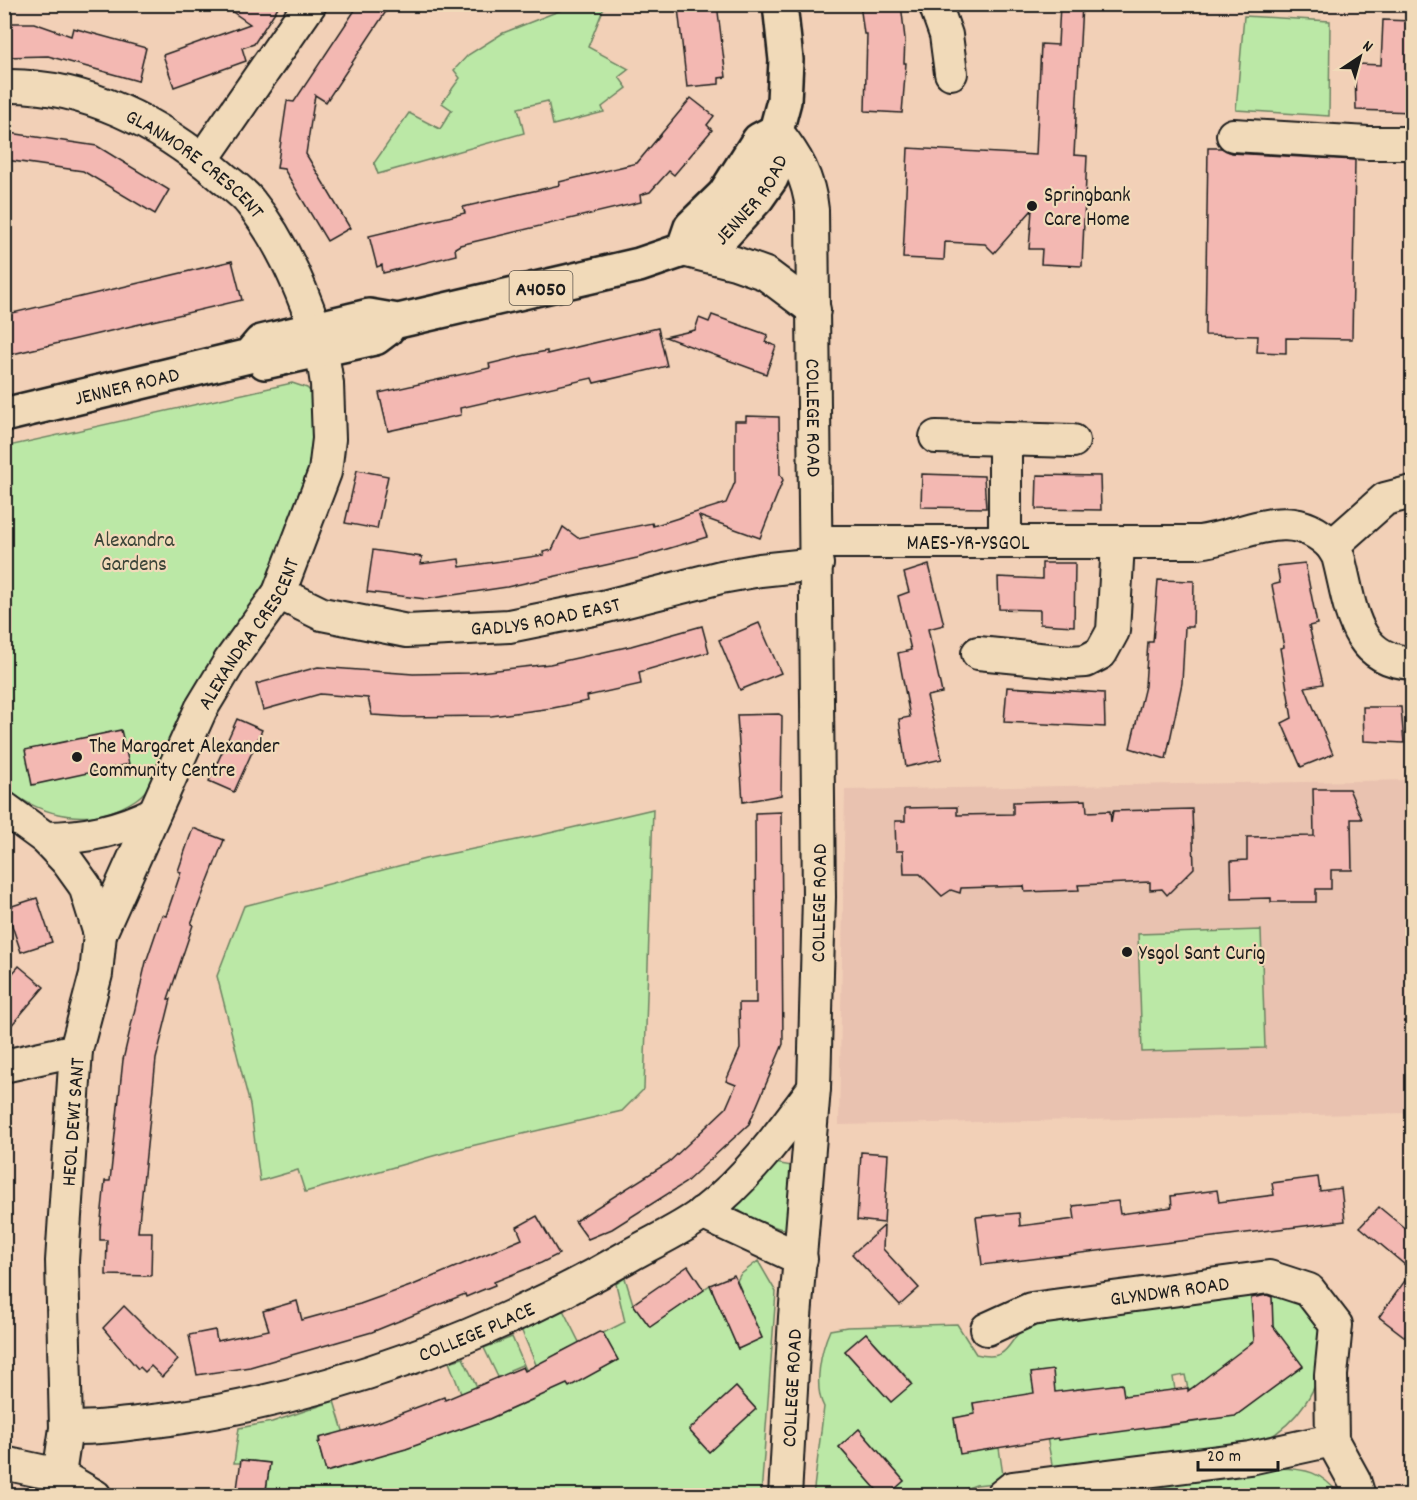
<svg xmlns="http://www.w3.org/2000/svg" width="1417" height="1500" font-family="Dekko,sans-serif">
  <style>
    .built { fill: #e9c2b0 }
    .green { fill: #bbe8a6; stroke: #6c8261; stroke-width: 1.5; fill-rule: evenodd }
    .building { fill: #f3b8b2; stroke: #1c1c1c; stroke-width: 1.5 }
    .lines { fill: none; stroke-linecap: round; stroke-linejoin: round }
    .minor-casing { stroke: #1c1c1c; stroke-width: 36 }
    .primary-casing { stroke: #1c1c1c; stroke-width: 38 }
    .minor { stroke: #f1dab9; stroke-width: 32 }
    .primary { stroke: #f1dab9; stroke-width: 33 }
    .poi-dot { fill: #1c1c1c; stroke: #f1dab9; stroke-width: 2 }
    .labels { text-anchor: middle; stroke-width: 4.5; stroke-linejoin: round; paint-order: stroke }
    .shield { fill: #f1dab9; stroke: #5c554b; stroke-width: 1.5 }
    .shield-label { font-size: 20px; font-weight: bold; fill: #1c1c1c }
    .street-label { font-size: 21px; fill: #1c1c1c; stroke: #f1dab9 }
    .poi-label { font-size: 21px; fill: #1c1c1c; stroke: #f1dab9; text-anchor: start }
    .park-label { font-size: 21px; fill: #3c4538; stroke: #f1dab9 }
  </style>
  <rect width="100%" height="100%" fill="#f2d0b7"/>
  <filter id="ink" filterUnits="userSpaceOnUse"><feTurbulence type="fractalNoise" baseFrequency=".0167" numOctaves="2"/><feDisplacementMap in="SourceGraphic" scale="12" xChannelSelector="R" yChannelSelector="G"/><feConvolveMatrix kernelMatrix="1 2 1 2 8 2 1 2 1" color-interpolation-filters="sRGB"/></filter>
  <g filter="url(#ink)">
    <polygon class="built" points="1412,780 1412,1113 839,1125 845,790"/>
    <g class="green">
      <polygon points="574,5 605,5 588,47 629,69 619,77 627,88 602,107 604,112 553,125 548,101 518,108 524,133 378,174 374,163 409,113 440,129 452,110 442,103 460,78 454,70 468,55 503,33"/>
      <polygon points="1244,16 1330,21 1329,116 1236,110"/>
      <path d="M 292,383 L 307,388 L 315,396 C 315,432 314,469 305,504 C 289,561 239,633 209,686 C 192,715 162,782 135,800 C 92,828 44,818 5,788 L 4,447 Z"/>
      <polygon points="653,809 644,1089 622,1111 458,1149 305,1192 298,1170 260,1181 250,1105 217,976 244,906 429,858 541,835"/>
      <polygon points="1261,930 1265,1048 1142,1052 1138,934"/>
      <polygon points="775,1163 792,1166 789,1227 785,1230 751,1219 736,1208 735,1203"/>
      <path d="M 758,1261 L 776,1292 L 761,1495 L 734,1495 L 727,1489 L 721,1496 L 291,1495 L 266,1492 L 270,1463 L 241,1460 L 240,1463 L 234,1463 L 239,1428 L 272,1422 L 334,1401 L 344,1434 L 319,1438 L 318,1443 L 326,1471 L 408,1448 L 434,1438 L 462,1396 L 449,1362 L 463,1358 L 479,1391 L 489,1419 L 539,1397 L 522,1365 L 510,1370 L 512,1376 L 500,1381 L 484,1348 L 512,1337 L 527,1372 L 537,1367 L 521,1329 L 563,1310 L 581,1346 L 569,1348 L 557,1354 L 569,1386 L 618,1360 L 603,1333 L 625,1322 L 616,1284 L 625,1278 L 633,1304 L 650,1327 L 710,1285 L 738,1349 L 762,1338 L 737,1281 L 740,1275 ZM 736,1387 L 756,1409 L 709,1452 L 689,1430 Z"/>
      <path d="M 1268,1286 L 1312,1310 C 1315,1319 1322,1331 1323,1341 C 1325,1387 1296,1425 1257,1445 L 1054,1475 L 1041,1405 L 984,1402 L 973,1403 L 974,1414 L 954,1418 L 960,1453 L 999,1448 L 1004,1482 L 976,1485 L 949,1495 L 887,1495 L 904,1481 L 859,1429 L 839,1447 L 882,1495 L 813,1496 L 824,1407 C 813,1387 821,1350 830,1330 L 847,1327 L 957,1324 L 976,1354 C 1010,1363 1007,1341 1024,1328 C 1027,1325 1034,1324 1039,1323 ZM 866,1333 L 912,1383 L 891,1402 L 845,1351 ZM 1303,1366 L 1235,1416 L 1213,1389 ZM 1185,1375 L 1188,1389 L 1202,1387 L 1207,1420 L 1160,1427 L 1155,1393 L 1175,1390 L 1173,1377 ZM 1122,1384 L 1124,1396 L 1145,1394 L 1104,1433 L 1059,1440 L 1054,1404 L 1072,1390 L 1085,1388 L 1087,1398 L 1109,1397 L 1108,1386 Z"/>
      <path d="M 1277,1468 C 1307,1469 1320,1471 1340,1495 L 1042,1496 Z"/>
    </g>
    <g class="building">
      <polygon points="221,4 280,4 254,44 242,48 246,61 174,87 163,55 250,24"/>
      <polygon points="359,4 391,4 326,102 315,95 306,154 350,228 327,241 284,169 277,168 287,101 294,102"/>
      <polygon points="717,4 726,77 719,78 719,84 687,87 678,8"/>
      <polygon points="860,4 901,4 905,39 904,63 906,63 902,113 865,111 867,34 864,34"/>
      <polygon points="1060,4 1082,4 1074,155 1087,156 1082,266 1041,264 1042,249 1029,249 1032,210 994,253 985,244 945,242 944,260 903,258 908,148 1036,155 1041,44 1058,45"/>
      <polygon points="1383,20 1413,21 1413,112 1356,110 1355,68 1357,64 1381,65"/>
      <polygon points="4,23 34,23 71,36 73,28 146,48 138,81 48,56 4,57"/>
      <polygon points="691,98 714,116 707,125 712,130 674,175 669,171 650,192 640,195 641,202 460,245 455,248 456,255 383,273 382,265 377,267 369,236 465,213 463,207 560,185 559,182 637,163"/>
      <polygon points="10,133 97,146 169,190 155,214 83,171 6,160"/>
      <polygon points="1208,148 1222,148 1232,153 1355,160 1352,339 1286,338 1286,353 1257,352 1258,336 1205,335"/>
      <polygon points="232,261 242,300 4,356 4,315"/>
      <polygon points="712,315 768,335 765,342 776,346 766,374 665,337 695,330 699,318 709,322"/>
      <polygon points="658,328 667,366 594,383 592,378 460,408 461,415 388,431 379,393 490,368 489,364 526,355 547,351 547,354"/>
      <polygon points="746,416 779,417 780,474 783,480 760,538 699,516 707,537 637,558 507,587 426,599 367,592 373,550 422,557 421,564 459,559 460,567 544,555 543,552 552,550 563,527 578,538 652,523 653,526 726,503 735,482 735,421 746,421"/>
      <polygon points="357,470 388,476 377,529 345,523"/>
      <polygon points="922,474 984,476 986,508 921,507"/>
      <polygon points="1037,475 1100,476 1101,510 1036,509"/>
      <polygon points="1042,563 1075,563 1074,626 1040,624 1040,610 999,609 998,577 1042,579"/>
      <polygon points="1305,563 1317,624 1309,626 1323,684 1305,687 1333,754 1301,767 1282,723 1292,718 1280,648 1284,647 1272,585 1280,583 1277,566"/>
      <polygon points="929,565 944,625 928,629 942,693 927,696 942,759 906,767 899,719 910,717 898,653 911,650 898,596 909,592 904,573"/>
      <polygon points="1158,580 1194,581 1193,627 1185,627 1182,683 1166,759 1130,748 1145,686 1148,642 1153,642"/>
      <polygon points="759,623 781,673 740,690 719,640"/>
      <polygon points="702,626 709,652 639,672 641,684 587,696 588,701 553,708 491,716 404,717 372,715 368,698 320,694 263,710 256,684 318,667 413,674 471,673 550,664 631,646"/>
      <polygon points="1007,687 1104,693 1105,727 1004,722"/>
      <polygon points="1363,707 1401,707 1404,743 1364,741"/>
      <polygon points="779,714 782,716 781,795 743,802 737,715"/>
      <polygon points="237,719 262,730 234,792 209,781"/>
      <polygon points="121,730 129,764 32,785 25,750"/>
      <polygon points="1313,789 1349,789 1362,819 1351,819 1352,870 1331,870 1331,889 1316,889 1316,902 1271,902 1271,898 1232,899 1231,861 1247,860 1247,837 1314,836"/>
      <polygon points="1086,800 1087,812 1110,811 1111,822 1113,811 1192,809 1194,868 1167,895 1162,889 1150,890 1150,882 1078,885 1079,890 1025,892 1024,886 961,888 960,893 951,890 942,896 920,874 904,874 903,851 896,851 895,821 905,821 905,808 957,807 957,815 1013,814 1013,802"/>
      <polygon points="781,812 783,1044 749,1124 685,1183 612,1229 588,1239 575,1221 669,1162 726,1108 736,1085 726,1081 740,1049 739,1003 756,1003 755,813"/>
      <polygon points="193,828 224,840 191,924 193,925 168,999 171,999 156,1059 138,1232 152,1232 151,1276 106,1275 107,1240 100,1240 100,1229 105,1181 110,1181 123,1060 146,962 162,915 166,916 181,872 178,871"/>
      <polygon points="37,898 52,942 21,952 6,908"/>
      <polygon points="19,966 44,987 4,1034 4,983"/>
      <polygon points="861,1152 888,1154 884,1223 857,1220"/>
      <polygon points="1318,1177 1320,1191 1341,1188 1345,1221 982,1265 976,1217 1019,1213 1020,1226 1075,1219 1073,1206 1118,1201 1120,1214 1172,1207 1171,1196 1217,1190 1219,1202 1274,1195 1272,1183"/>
      <polygon points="1379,1207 1413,1235 1413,1343 1379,1317 1412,1271 1360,1227"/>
      <polygon points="537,1216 559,1254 541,1263 494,1282 495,1285 480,1291 466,1297 465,1294 372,1332 250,1367 197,1375 189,1335 215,1330 217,1341 269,1330 263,1311 297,1301 302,1320 360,1304 413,1285 522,1239 517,1227"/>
      <polygon points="884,1226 883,1249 919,1288 900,1305 852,1254"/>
      <polygon points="688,1266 704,1290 650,1327 633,1304"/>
      <polygon points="734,1275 762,1338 738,1349 710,1285"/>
      <polygon points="1267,1295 1272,1297 1273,1326 1303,1366 1235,1416 1059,1440 1058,1438 960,1454 954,1418 975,1414 973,1403 1034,1393 1031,1373 1053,1370 1055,1392 1122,1384 1124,1396 1188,1388 1188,1391 1254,1341 1251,1298"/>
      <polygon points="124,1306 178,1360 162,1377 151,1366 145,1372 140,1367 138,1369 103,1328"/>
      <polygon points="599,1332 603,1333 618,1360 569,1387 567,1384 489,1419 406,1449 326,1472 318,1443 320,1442 319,1438 378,1422 444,1397 445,1400 523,1367 525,1371"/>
      <polygon points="866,1333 912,1384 891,1402 845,1351"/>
      <polygon points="736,1387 756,1409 709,1452 689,1430"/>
      <polygon points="859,1429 904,1481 887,1496 882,1496 839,1447"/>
      <polygon points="241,1460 270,1463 265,1496 236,1496"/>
    </g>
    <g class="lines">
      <defs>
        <g id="minor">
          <polyline points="935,4 946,35 951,73"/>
          <path id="s1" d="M 4,86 C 85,84 161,124 220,175 C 230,184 243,192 251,203 C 281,240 300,284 315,329"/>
          <path id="s2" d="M 776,131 C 796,156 809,178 812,210 L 819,897 L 814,1088 L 795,1317 L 785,1496"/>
          <polyline points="1233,135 1368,143 1412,143"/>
          <polyline points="202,160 310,4"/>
          <polyline points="683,250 735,263 766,274 814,310"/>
          <polyline points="936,437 1073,441"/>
          <polyline points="1005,439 1005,542"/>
          <path id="s3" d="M 816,542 L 1199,542 C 1246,536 1291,503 1332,546 L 1385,499 L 1412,492"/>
          <path d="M 1332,546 L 1338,556 C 1351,603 1351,660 1412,663"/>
          <path id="s4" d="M 279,593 L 322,614 L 407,631 L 509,626 L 603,607 L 721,577 L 760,570 L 817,564"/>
          <polyline points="978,653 1069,662 1086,661 1101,653 1113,631 1118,543"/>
          <polyline points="4,808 45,838 67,861 85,886 100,934 96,974 76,1050 62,1261 66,1428 59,1475"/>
          <path d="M 45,838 C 84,838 119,831 154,813"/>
          <path id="s5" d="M 100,934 L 201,709 L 230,661 L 279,593 L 325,472 L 329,439 L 327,384 L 322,352"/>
          <polyline points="4,1066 76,1050"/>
          <polyline points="702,1213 801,1259"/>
          <path id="s6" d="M 987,1329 L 1031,1309 L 1269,1277 L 1309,1290 L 1336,1325 L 1331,1375 L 1332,1440 L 1354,1480 L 1359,1496"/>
          <path id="s7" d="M 66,1428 C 101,1429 135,1423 170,1419 C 332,1396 491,1336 632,1254 C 655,1241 682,1229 703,1213 C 747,1179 781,1133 814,1088"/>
          <polyline points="4,1463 59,1475 95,1496"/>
          <polyline points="1002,1496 1012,1488 1250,1458 1332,1440"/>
        </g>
        <g id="primary">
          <polyline points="683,250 691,227 724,195 759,140 776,131"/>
          <polyline points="265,362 375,338 387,329"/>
          <path id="s8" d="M 4,415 L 249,356 L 261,342 L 369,316 L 398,321 L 639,265 L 683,250 L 715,244 L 757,198 L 771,178 L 782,153 L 776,131 L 784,101 L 786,60 L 780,4"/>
        </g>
      </defs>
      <use href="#minor" class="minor-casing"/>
      <use href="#primary" class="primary-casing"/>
      <use href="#minor" class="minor"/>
      <use href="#primary" class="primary"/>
    </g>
  </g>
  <g class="poi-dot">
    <circle cx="1032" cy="206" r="6"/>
    <circle cx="77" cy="757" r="6"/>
    <circle cx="1127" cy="952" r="6"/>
  </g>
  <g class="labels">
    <rect class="shield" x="509.5" y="271" width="63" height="34" rx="4.5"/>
    <g class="shield-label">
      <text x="541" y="295">A4050</text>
    </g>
    <g class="street-label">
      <text dy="7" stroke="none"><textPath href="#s1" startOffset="212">GLANMORE CRESCENT</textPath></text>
      <text dy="7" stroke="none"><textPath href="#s8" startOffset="795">JENNER ROAD</textPath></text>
      <text dy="7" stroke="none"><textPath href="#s8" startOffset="126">JENNER ROAD</textPath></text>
      <text dy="7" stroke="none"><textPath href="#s2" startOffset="296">COLLEGE ROAD</textPath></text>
      <text dy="7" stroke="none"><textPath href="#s3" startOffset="152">MAES-YR-YSGOL</textPath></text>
      <text dy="7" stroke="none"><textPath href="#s4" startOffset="274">GADLYS ROAD EAST</textPath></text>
      <text dy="7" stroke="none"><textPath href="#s5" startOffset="336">ALEXANDRA CRESCENT</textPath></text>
      <text transform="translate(818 903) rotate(-89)" y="7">COLLEGE ROAD</text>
      <text transform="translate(72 1122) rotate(-86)" y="7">HEOL DEWI SANT</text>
      <text dy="7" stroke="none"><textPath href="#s6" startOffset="188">GLYNDWR ROAD</textPath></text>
      <text dy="7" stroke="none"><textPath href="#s7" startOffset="424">COLLEGE PLACE</textPath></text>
      <text transform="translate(791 1388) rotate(-87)" y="7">COLLEGE ROAD</text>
    </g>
    <g class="poi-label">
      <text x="1044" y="201">Springbank<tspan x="1044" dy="24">Care Home</tspan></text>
      <text x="89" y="752">The Margaret Alexander<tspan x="89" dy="24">Community Centre</tspan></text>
      <text x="1139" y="959">Ysgol Sant Curig</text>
    </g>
    <g class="park-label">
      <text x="134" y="546">Alexandra<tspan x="134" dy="24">Gardens</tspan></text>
    </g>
  </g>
  <rect width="1417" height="1500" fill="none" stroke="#f1dab9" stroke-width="24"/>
  <rect x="12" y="12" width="1393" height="1476" fill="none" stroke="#1c1c1c" stroke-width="2" filter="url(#ink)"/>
  <g transform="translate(1360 57) rotate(36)" stroke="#f1dab9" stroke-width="4.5" paint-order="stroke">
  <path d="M0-4.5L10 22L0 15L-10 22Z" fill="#1c1c1c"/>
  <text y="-9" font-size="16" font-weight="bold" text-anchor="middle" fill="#1c1c1c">N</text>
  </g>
  <path d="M1198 1461v9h80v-9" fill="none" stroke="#1c1c1c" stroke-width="3"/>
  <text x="1207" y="1461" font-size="18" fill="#1c1c1c" stroke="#f1dab9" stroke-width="4.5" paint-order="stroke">20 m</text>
</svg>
